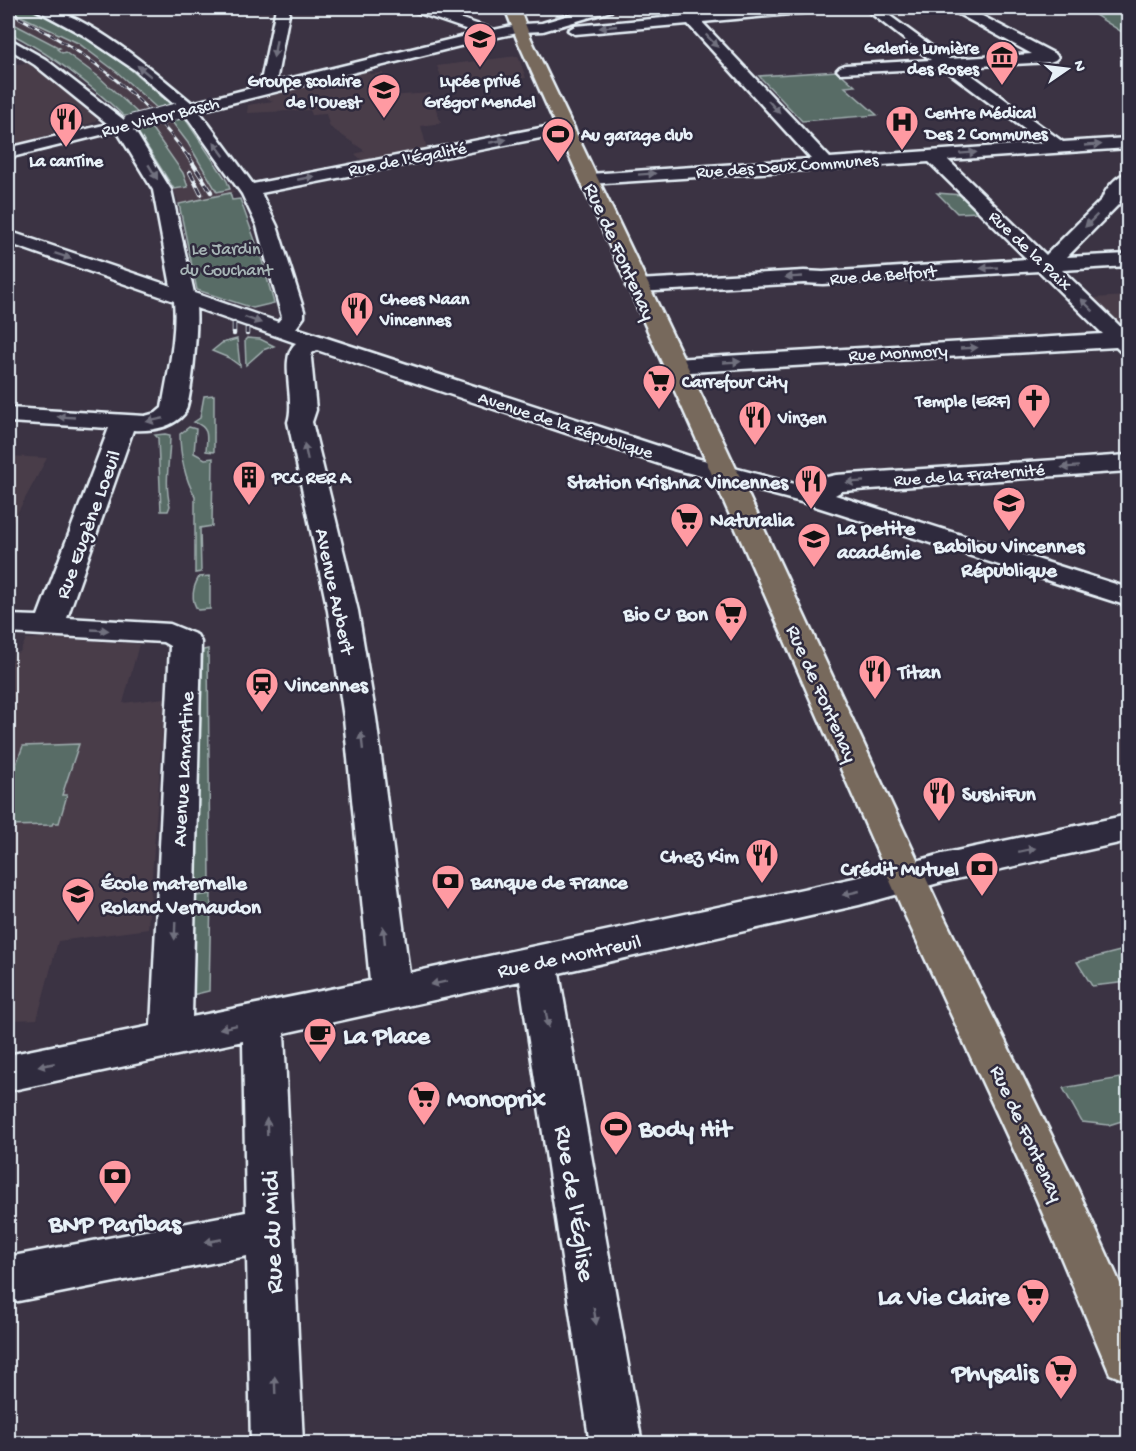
<svg xmlns="http://www.w3.org/2000/svg" width="1136" height="1451" font-family="'Gochi Hand',sans-serif">
  <style>
    .built { fill: #4a3e4a }
    .green { fill: #586c66; stroke: #a0aeaf; stroke-width: 1.5 }
    .lines { fill: none; stroke-linecap: round; stroke-linejoin: round }
    .minor-casing { stroke: #e8f1f8; stroke-width: 5 }
    .major-casing { stroke: #e8f1f8; stroke-width: 5 }
    .minor { fill: #2f2a3d; fill-rule: evenodd }
    .major { fill: #77695c; fill-rule: evenodd }
    .rail-far1-casing { stroke: #e8f1f8; stroke-width: 3 }
    .rail-casing { stroke: #e8f1f8; stroke-width: 4.5 }
    .rail-far1 { stroke: #2f2a3d; stroke-width: 2; stroke-dasharray: 6; stroke-linecap: butt }
    .rail { stroke: #2f2a3d; stroke-width: 3; stroke-dasharray: 8; stroke-linecap: butt }
    .minor-bridge-casing { stroke: #e8f1f8; stroke-width: 18; stroke-linecap: butt }
    .minor-bridge { stroke: #2f2a3d; stroke-width: 16 }
    .oneway { fill: #70707e }
    .labels { text-anchor: middle; stroke-width: 5; stroke-linejoin: round; paint-order: stroke }
    .far-poi-label { font-size: 18px; font-weight: bold; fill: #e8f1f8; stroke: #2f2a3d; text-anchor: start }
    .far-street-label { font-size: 18px; fill: #e8f1f8; stroke: #2f2a3d }
    .far-park-label { font-size: 18px; fill: #a7b5b6; stroke: #2f2a3d }
    .street-label { font-size: 21px; fill: #e8f1f8; stroke: #2f2a3d }
    .poi-label { font-size: 21px; font-weight: bold; fill: #e8f1f8; stroke: #2f2a3d; text-anchor: start }
    .near-poi-label { font-size: 26px; font-weight: bold; fill: #e8f1f8; stroke: #2f2a3d; text-anchor: start }
    .near-street-label { font-size: 26px; fill: #e8f1f8; stroke: #2f2a3d }
  </style>
  <rect width="100%" height="100%" fill="#3b3343"/>
  <filter id="ink" filterUnits="userSpaceOnUse"><feTurbulence type="fractalNoise" baseFrequency=".0167" numOctaves="2"/><feDisplacementMap in="SourceGraphic" scale="12" xChannelSelector="R" yChannelSelector="G"/><feConvolveMatrix kernelMatrix="1 2 1 2 8 2 1 2 1" color-interpolation-filters="sRGB"/></filter>
  <g filter="url(#ink)">
    <g class="built">
      <polygon points="8,8 56,21 81,35 130,69 184,117 230,189 235,192 179,204 173,187 136,129 96,90 59,61 8,30"/>
      <polygon points="518,56 526,78 444,83 437,66"/>
      <polygon points="28,63 62,88 97,119 92,123 8,146 8,65"/>
      <polygon points="364,71 371,74 383,73 383,79 390,78 392,83 371,87 373,95 389,92 390,96 430,93 441,123 421,126 427,149 364,162 355,154 365,151 330,127 326,114 312,115 310,110 247,113 248,105 273,101 263,96"/>
      <polygon points="1128,296 1128,329 1126,329 1093,298"/>
      <polygon points="8,456 47,458 8,530"/>
      <polygon points="52,638 139,644 123,703 165,698 148,929 58,941 37,1019 8,1020 8,672 16,653 20,652 26,639"/>
    </g>
    <g class="green">
      <polygon points="8,8 28,8 81,35 130,69 171,105 159,110 118,73 78,43 8,10"/>
      <polygon points="1128,8 1128,36 1087,10"/>
      <path d="M 8,21 L 60,48 L 57,49 L 62,53 L 65,52 L 99,77 L 140,115 L 124,116 C 89,83 51,54 8,32 Z"/>
      <polygon points="838,71 855,86 845,87 877,115 802,121 759,76"/>
      <polygon points="184,117 227,181 230,189 217,192 188,143 169,118"/>
      <polygon points="148,123 183,173 188,187 174,189 136,129"/>
      <polygon points="230,193 232,200 240,199 261,257 274,303 253,308 197,290 179,204"/>
      <polygon points="937,193 962,195 979,212 957,213"/>
      <polygon points="247,338 260,339 274,346 263,350 246,365 245,340"/>
      <polygon points="237,339 240,366 229,358 212,351 222,343"/>
      <path d="M 214,395 L 214,452 L 206,451 C 207,436 210,428 194,422 L 200,418 L 204,396 Z"/>
      <path d="M 189,427 L 196,429 L 194,453 L 205,459 L 213,458 L 212,526 L 200,528 L 201,572 L 195,573 L 195,496 C 185,479 180,455 180,434 Z"/>
      <path d="M 165,434 L 170,435 C 170,459 164,482 170,506 L 168,511 L 161,511 L 158,438 L 155,435 Z"/>
      <path d="M 210,576 L 210,609 L 198,610 C 190,600 193,587 199,577 Z"/>
      <polygon points="208,649 210,881 195,883 203,650"/>
      <polygon points="79,744 62,795 67,795 59,823 53,823 52,825 8,826 8,786 23,746"/>
      <polygon points="211,894 209,991 192,995 195,896"/>
      <polygon points="1128,949 1128,982 1092,986 1077,962"/>
      <polygon points="1120,1078 1128,1094 1128,1119 1109,1125 1082,1122 1063,1088"/>
    </g>
    <g class="lines">
      <defs>
        <g id="minor">
          <path d="M 33,8 C 76,3 159,75 192,103 L 260,86 L 276,8 L 290,8 L 276,82 L 477,33 L 413,11 L 411,8 L 430,8 L 494,30 L 522,24 L 542,23 L 593,8 L 613,8 L 611,11 L 543,31 L 522,32 L 484,40 L 199,111 L 253,184 L 566,123 L 572,124 L 574,128 L 572,132 L 566,133 L 261,193 L 277,226 L 304,311 L 304,317 L 296,328 L 692,457 L 810,488 L 827,477 L 836,475 L 1128,455 L 1128,471 L 842,491 L 835,495 L 1128,588 L 1128,606 L 805,503 L 674,469 L 317,350 L 312,353 L 311,358 L 316,410 L 312,422 L 358,611 L 376,718 L 409,973 L 859,877 L 942,854 L 1128,815 L 1128,841 L 942,882 L 859,905 L 559,973 L 642,1444 L 590,1444 L 520,981 L 284,1033 L 303,1444 L 251,1444 L 247,1256 L 8,1303 L 8,1257 L 246,1212 L 243,1041 L 8,1091 L 8,1055 L 151,1026 L 170,646 L 163,642 L 8,633 L 8,615 L 38,616 L 109,428 L 8,422 L 8,408 L 145,416 L 156,413 L 162,408 C 168,372 177,337 174,301 L 8,243 L 8,231 L 171,286 L 153,190 L 117,131 L 8,158 L 8,148 L 108,124 L 35,65 L 8,48 L 8,38 L 45,59 L 124,120 L 137,119 L 139,123 L 133,128 L 171,190 L 194,293 L 278,322 L 282,317 L 257,226 L 242,194 L 185,114 L 172,115 L 170,111 L 176,106 L 135,70 L 83,35 ZM 196,308 L 296,343 C 278,358 296,399 288,422 L 328,611 L 344,718 L 370,981 L 192,1017 L 201,642 L 197,635 L 170,624 L 67,618 L 133,430 C 151,431 172,428 184,414 C 192,402 198,325 196,308 Z"/>
          <path d="M 773,8 L 819,8 L 812,12 L 702,22 L 830,158 L 1043,143 L 943,68 L 840,73 L 837,70 L 840,67 L 845,65 L 931,60 L 864,8 L 879,8 L 949,59 L 1032,54 L 953,11 L 951,8 L 967,8 L 1055,54 L 1058,57 L 1055,60 L 1050,62 L 961,67 L 1063,142 L 1128,138 L 1128,148 L 948,160 L 1046,255 L 1102,199 C 1106,188 1117,175 1128,173 L 1128,188 L 1118,205 L 1067,257 L 1128,254 L 1128,266 L 1062,270 L 1128,334 L 1128,353 L 1120,351 L 1116,347 L 674,373 L 666,371 L 662,366 L 666,361 L 674,359 L 1103,334 L 1039,271 L 823,284 L 804,283 L 637,292 L 630,290 L 626,286 L 630,282 L 637,280 L 804,271 L 823,272 L 1027,259 L 929,162 L 589,184 L 583,183 L 580,179 L 583,175 L 589,174 L 811,159 L 688,24 L 575,34 L 568,30 L 575,26 Z"/>
        </g>
        <polygon id="major" points="505,8 519,8 531,39 726,447 943,915 1073,1179 1128,1301 1128,1381 1110,1374 1037,1200 905,915 700,447 517,39"/>
      </defs>
      <use href="#minor" class="minor-casing"/>
      <use href="#major" class="major-casing"/>
      <use href="#minor" class="minor"/>
      <use href="#major" class="major"/>
      <defs>
        <path id="rail-far1" d="M 8,12 C 83,49 139,90 189,158"/>
        <g id="rail">
          <polyline points="188,156 211,192"/>
          <polyline points="190,172 201,194"/>
          <polyline points="234,323 234,334"/>
          <polyline points="247,328 247,334"/>
        </g>
      </defs>
      <use href="#rail-far1" class="rail-far1-casing"/>
      <use href="#rail" class="rail-casing"/>
      <use href="#rail-far1" class="rail-far1"/>
      <use href="#rail" class="rail"/>
      <defs>
        <polyline id="minor-bridge" points="131,123 178,111"/>
      </defs>
      <use href="#minor-bridge" class="minor-bridge-casing"/>
      <use href="#minor-bridge" class="minor-bridge"/>
    </g>
    <defs><path id="oneway-solid" d="M-6-.8H1V-3.2L6.5 0L1 3.2V.8H-6Z" transform="scale(1.5)"/></defs>
    <g class="oneway">
      <use href="#oneway-solid" transform="translate(608 27) rotate(174)"/>
      <use href="#oneway-solid" transform="translate(712 41) rotate(46)"/>
      <use href="#oneway-solid" transform="translate(275 49) rotate(100)"/>
      <use href="#oneway-solid" transform="translate(144 71) rotate(-141)"/>
      <use href="#oneway-solid" transform="translate(774 107) rotate(48)"/>
      <use href="#oneway-solid" transform="translate(498 141) rotate(-11)"/>
      <use href="#oneway-solid" transform="translate(1093 145) rotate(-3)"/>
      <use href="#oneway-solid" transform="translate(219 149) rotate(-126)"/>
      <use href="#oneway-solid" transform="translate(968 153) rotate(-4)"/>
      <use href="#oneway-solid" transform="translate(153 172) rotate(59)"/>
      <use href="#oneway-solid" transform="translate(647 174) rotate(-4)"/>
      <use href="#oneway-solid" transform="translate(306 178) rotate(-11)"/>
      <use href="#oneway-solid" transform="translate(1091 221) rotate(135)"/>
      <use href="#oneway-solid" transform="translate(63 256) rotate(19)"/>
      <use href="#oneway-solid" transform="translate(989 268) rotate(177)"/>
      <use href="#oneway-solid" transform="translate(794 277) rotate(177)"/>
      <use href="#oneway-solid" transform="translate(1087 305) rotate(-135)"/>
      <use href="#oneway-solid" transform="translate(253 320) rotate(20)"/>
      <use href="#oneway-solid" transform="translate(969 348) rotate(-3)"/>
      <use href="#oneway-solid" transform="translate(732 362) rotate(-3)"/>
      <use href="#oneway-solid" transform="translate(66 417) rotate(-177)"/>
      <use href="#oneway-solid" transform="translate(155 420) rotate(168)"/>
      <use href="#oneway-solid" transform="translate(306 452) rotate(-102)"/>
      <use href="#oneway-solid" transform="translate(1070 467) rotate(176)"/>
      <use href="#oneway-solid" transform="translate(855 482) rotate(176)"/>
      <use href="#oneway-solid" transform="translate(100 630) rotate(3)"/>
      <use href="#oneway-solid" transform="translate(362 741) rotate(-96)"/>
      <use href="#oneway-solid" transform="translate(1027 850) rotate(-12)"/>
      <use href="#oneway-solid" transform="translate(851 893) rotate(167)"/>
      <use href="#oneway-solid" transform="translate(175 931) rotate(92)"/>
      <use href="#oneway-solid" transform="translate(384 935) rotate(-96)"/>
      <use href="#oneway-solid" transform="translate(439 983) rotate(168)"/>
      <use href="#oneway-solid" transform="translate(547 1019) rotate(81)"/>
      <use href="#oneway-solid" transform="translate(228 1027) rotate(168)"/>
      <use href="#oneway-solid" transform="translate(46 1065) rotate(169)"/>
      <use href="#oneway-solid" transform="translate(267 1127) rotate(-92)"/>
      <use href="#oneway-solid" transform="translate(213 1241) rotate(169)"/>
      <use href="#oneway-solid" transform="translate(595 1316) rotate(81)"/>
      <use href="#oneway-solid" transform="translate(275 1385) rotate(-92)"/>
    </g>
  </g>
  <defs>
    <symbol id="university-pin" viewBox="-11 -11 22 30"><path d="M0 17L-7.5 6A9.5 9.5 0 1 1 7.5 6Z" fill="#ff9aa2" stroke="#2f2a3d"/><path d="M0-5L7-2L0 1L-7-2ZM-4 1L0 2.5L4 1V4Q0 6-4 4Z" fill="#111"/></symbol>
    <symbol id="museum-pin" viewBox="-11 -11 22 30"><path d="M0 17L-7.5 6A9.5 9.5 0 1 1 7.5 6Z" fill="#ff9aa2" stroke="#2f2a3d"/><path d="M0-6L6-3V-2H-6V-3ZM-5-1h2V3h-2ZM-1-1h2V3h-2ZM3-1h2V3H3ZM-6 4H6V6H-6Z" fill="#111"/></symbol>
    <symbol id="school-pin" viewBox="-11 -11 22 30"><path d="M0 17L-7.5 6A9.5 9.5 0 1 1 7.5 6Z" fill="#ff9aa2" stroke="#2f2a3d"/><path d="M0-5L7-2L0 1L-7-2ZM-4 1L0 2.5L4 1V4Q0 6-4 4Z" fill="#111"/></symbol>
    <symbol id="restaurant-pin" viewBox="-11 -11 22 30"><path d="M0 17L-7.5 6A9.5 9.5 0 1 1 7.5 6Z" fill="#ff9aa2" stroke="#2f2a3d"/><path d="M-5-6h1v4h1v-4h1v4h1v-4h1v5L-1.5 .5V6h-2V.5L-5-1ZM5-6V6H3V1.5H1.5Q1.5-4 5-6Z" fill="#111"/></symbol>
    <symbol id="hospital-pin" viewBox="-11 -11 22 30"><path d="M0 17L-7.5 6A9.5 9.5 0 1 1 7.5 6Z" fill="#ff9aa2" stroke="#2f2a3d"/><path d="M-5-5h3v3.5h4V-5h3V5h-3V1.5h-4V5h-3Z" fill="#111"/></symbol>
    <symbol id="stadium-pin" viewBox="-11 -11 22 30"><path d="M0 17L-7.5 6A9.5 9.5 0 1 1 7.5 6Z" fill="#ff9aa2" stroke="#2f2a3d"/><path d="M0-5a6.5 5 0 1 0 0 10a6.5 5 0 1 0 0-10ZM-3.5-1.8h7v3.6h-7Z" fill="#111"/></symbol>
    <symbol id="supermarket-pin" viewBox="-11 -11 22 30"><path d="M0 17L-7.5 6A9.5 9.5 0 1 1 7.5 6Z" fill="#ff9aa2" stroke="#2f2a3d"/><path d="M-6-5.5h2.5l.6 2H6L4.5 2H-2.5L-4.4-4H-6ZM-1.5 3.2a1.3 1.3 0 1 0 .1 0ZM3 3.2a1.3 1.3 0 1 0 .1 0Z" fill="#111"/></symbol>
    <symbol id="church-pin" viewBox="-11 -11 22 30"><path d="M0 17L-7.5 6A9.5 9.5 0 1 1 7.5 6Z" fill="#ff9aa2" stroke="#2f2a3d"/><path d="M-1.2-6h2.4v3.5h3.3v2.4h-3.3V6h-2.4V-.1h-3.3v-2.4h3.3Z" fill="#111"/></symbol>
    <symbol id="building-pin" viewBox="-11 -11 22 30"><path d="M0 17L-7.5 6A9.5 9.5 0 1 1 7.5 6Z" fill="#ff9aa2" stroke="#2f2a3d"/><path d="M-4-6H4V6H1V3H-1V6H-4ZM-2.5-4.3h1.7v1.8h-1.7ZM.8-4.3h1.7v1.8H.8ZM-2.5-1h1.7V.8h-1.7ZM.8-1h1.7V.8H.8Z" fill="#111"/></symbol>
    <symbol id="station-pin" viewBox="-11 -11 22 30"><path d="M0 17L-7.5 6A9.5 9.5 0 1 1 7.5 6Z" fill="#ff9aa2" stroke="#2f2a3d"/><path d="M-3-6H3Q5-6 5-4V2Q5 4 3 4L4.5 6H3L1.5 4h-3L-3 6H-4.5L-3 4Q-5 4-5 2V-4Q-5-6-3-6ZM-3.5-4v3h7v-3ZM-3.5 1v1.5H-2V1ZM2 1v1.5H3.5V1Z" fill="#111"/></symbol>
    <symbol id="bank-pin" viewBox="-11 -11 22 30"><path d="M0 17L-7.5 6A9.5 9.5 0 1 1 7.5 6Z" fill="#ff9aa2" stroke="#2f2a3d"/><path d="M-6-4H6V4H-6ZM0-2.3a2.3 2.3 0 1 0 0 4.6a2.3 2.3 0 1 0 0-4.6Z" fill="#111"/></symbol>
    <symbol id="cafe-pin" viewBox="-11 -11 22 30"><path d="M0 17L-7.5 6A9.5 9.5 0 1 1 7.5 6Z" fill="#ff9aa2" stroke="#2f2a3d"/><path d="M-5.5-4.5H6V0H3Q3 3.5 0 3.5H-2.5Q-5.5 3.5-5.5 0ZM3-3.2v2h1.7v-2ZM-6 4.5H4V6H-6Z" fill="#111"/></symbol>
  </defs>
  <g fill-rule="evenodd">
    <use href="#university-pin" x="461" y="20" width="38" height="52"/>
    <use href="#museum-pin" x="983" y="38" width="38" height="52"/>
    <use href="#school-pin" x="365" y="71" width="38" height="52"/>
    <use href="#restaurant-pin" x="47" y="100" width="38" height="52"/>
    <use href="#hospital-pin" x="883" y="103" width="38" height="52"/>
    <use href="#stadium-pin" x="539" y="115" width="38" height="52"/>
    <use href="#restaurant-pin" x="338" y="289" width="38" height="52"/>
    <use href="#supermarket-pin" x="640" y="362" width="38" height="52"/>
    <use href="#church-pin" x="1015" y="381" width="38" height="52"/>
    <use href="#restaurant-pin" x="736" y="398" width="38" height="52"/>
    <use href="#building-pin" x="230" y="458" width="38" height="52"/>
    <use href="#restaurant-pin" x="792" y="462" width="38" height="52"/>
    <use href="#school-pin" x="990" y="484" width="38" height="52"/>
    <use href="#supermarket-pin" x="668" y="500" width="38" height="52"/>
    <use href="#school-pin" x="795" y="520" width="38" height="52"/>
    <use href="#supermarket-pin" x="712" y="594" width="38" height="52"/>
    <use href="#restaurant-pin" x="856" y="652" width="38" height="52"/>
    <use href="#station-pin" x="243" y="665" width="38" height="52"/>
    <use href="#restaurant-pin" x="920" y="774" width="38" height="52"/>
    <use href="#restaurant-pin" x="743" y="836" width="38" height="52"/>
    <use href="#bank-pin" x="963" y="849" width="38" height="52"/>
    <use href="#bank-pin" x="429" y="862" width="38" height="52"/>
    <use href="#school-pin" x="59" y="875" width="38" height="52"/>
    <use href="#cafe-pin" x="301" y="1015" width="38" height="52"/>
    <use href="#supermarket-pin" x="405" y="1078" width="38" height="52"/>
    <use href="#stadium-pin" x="597" y="1108" width="38" height="52"/>
    <use href="#bank-pin" x="96" y="1157" width="38" height="52"/>
    <use href="#supermarket-pin" x="1014" y="1276" width="38" height="52"/>
    <use href="#supermarket-pin" x="1042" y="1352" width="38" height="52"/>
  </g>
  <g class="labels">
    <g class="far-poi-label">
      <text x="979" y="53" text-anchor="end">Galerie Lumière<tspan x="979" dy="21">des Roses</tspan></text>
      <text x="361" y="86" text-anchor="end">Groupe scolaire<tspan x="361" dy="21">de l'Ouest</tspan></text>
      <text x="480" y="86" text-anchor="middle">Lycée privé<tspan x="480" dy="21">Grégor Mendel</tspan></text>
      <text x="925" y="118">Centre Médical<tspan x="925" dy="21">Des 2 Communes</tspan></text>
      <text x="581" y="140">Au garage club</text>
      <text x="66" y="166" text-anchor="middle">La canTine</text>
      <text x="380" y="304">Chees Naan<tspan x="380" dy="21">Vincennes</tspan></text>
      <text x="682" y="387">Carrefour City</text>
      <text x="1011" y="406" text-anchor="end">Temple (ERF)</text>
      <text x="778" y="423">Vinzen</text>
      <text x="272" y="483">PCC RER A</text>
    </g>
    <g class="far-street-label">
      <text transform="translate(160 116) rotate(-14)" y="6">Rue Victor Basch</text>
      <text transform="translate(407 158) rotate(-11)" y="6">Rue de l'Égalité</text>
      <text transform="translate(787 165) rotate(-4)" y="6">Rue des Deux Communes</text>
      <text transform="translate(1031 250) rotate(44)" y="6">Rue de la Paix</text>
      <text transform="translate(883 274) rotate(-4)" y="6">Rue de Belfort</text>
      <text transform="translate(898 352) rotate(-3)" y="6">Rue Monmory</text>
      <text transform="translate(566 424) rotate(18)" y="6">Avenue de la République</text>
      <text transform="translate(969 474) rotate(-4)" y="6">Rue de la Fraternité</text>
    </g>
    <g class="far-park-label">
      <text x="226" y="254">Le Jardin<tspan x="226" dy="21">du Couchant</tspan></text>
    </g>
    <g class="street-label">
      <text transform="translate(621 251) rotate(66)" y="7">Rue de Fontenay</text>
      <text transform="translate(87 524) rotate(-70)" y="7">Rue Eugène Loeuil</text>
      <text transform="translate(336 591) rotate(78)" y="7">Avenue Aubert</text>
      <text transform="translate(823 693) rotate(66)" y="7">Rue de Fontenay</text>
      <text transform="translate(182 769) rotate(-87)" y="7">Avenue Lamartine</text>
      <text transform="translate(569 955) rotate(-12)" y="7">Rue de Montreuil</text>
      <text transform="translate(1028 1133) rotate(65)" y="7">Rue de Fontenay</text>
    </g>
    <g class="poi-label">
      <text x="788" y="488" text-anchor="end">Station Krishna Vincennes</text>
      <text x="710" y="526">Naturalia</text>
      <text x="837" y="534">La petite<tspan x="837" dy="24">académie</tspan></text>
      <text x="1009" y="552" text-anchor="middle">Babilou Vincennes<tspan x="1009" dy="24">République</tspan></text>
      <text x="708" y="620" text-anchor="end">Bio C' Bon</text>
      <text x="898" y="678">Titan</text>
      <text x="285" y="691">Vincennes</text>
      <text x="962" y="800">SushiFun</text>
      <text x="739" y="862" text-anchor="end">Chez Kim</text>
      <text x="959" y="875" text-anchor="end">Crédit Mutuel</text>
      <text x="471" y="888">Banque de France</text>
      <text x="101" y="889">École maternelle<tspan x="101" dy="24">Roland Vernaudon</tspan></text>
    </g>
    <g class="near-poi-label">
      <text x="343" y="1043">La Place</text>
      <text x="447" y="1106">Monoprix</text>
      <text x="639" y="1136">Body Hit</text>
      <text x="115" y="1231" text-anchor="middle">BNP Paribas</text>
      <text x="1010" y="1304" text-anchor="end">La Vie Claire</text>
      <text x="1038" y="1380" text-anchor="end">Physalis</text>
    </g>
    <g class="near-street-label">
      <text transform="translate(577 1203) rotate(81)" y="9">Rue de l'Église</text>
      <text transform="translate(270 1232) rotate(-92)" y="9">Rue du Midi</text>
    </g>
  </g>
  <rect width="1136" height="1451" fill="none" stroke="#2f2a3d" stroke-width="30"/>
  <rect x="15" y="15" width="1106" height="1421" fill="none" stroke="#e8f1f8" stroke-width="2" filter="url(#ink)"/>
  <g transform="translate(1067 69) rotate(76)" stroke="#2f2a3d" stroke-width="4.5" paint-order="stroke">
  <path d="M0-4.5L10 22L0 15L-10 22Z" fill="#e8f1f8"/>
  <text y="-9" font-size="16" font-weight="bold" text-anchor="middle" fill="#e8f1f8">N</text>
  </g>
</svg>
